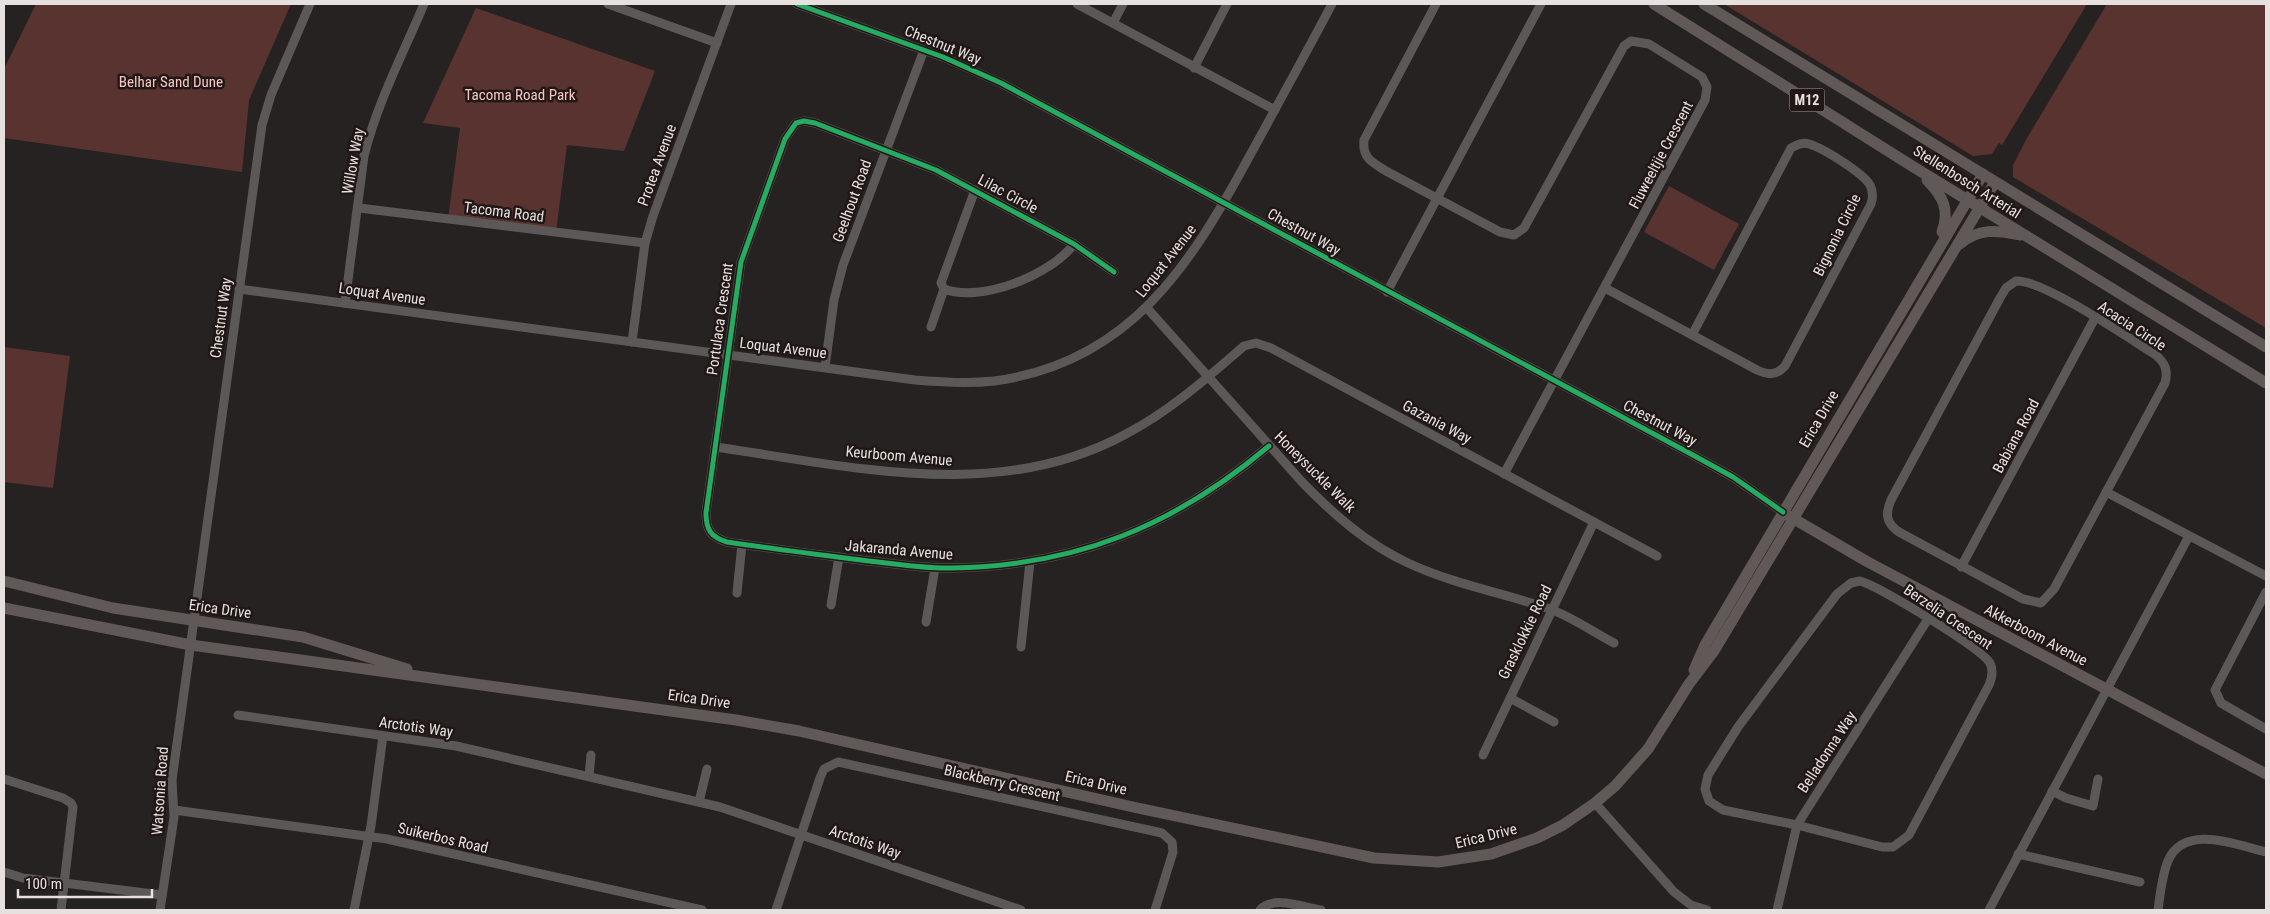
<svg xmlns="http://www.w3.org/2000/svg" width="2270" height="914" font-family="'Roboto Condensed',sans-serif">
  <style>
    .green { fill: #593330 }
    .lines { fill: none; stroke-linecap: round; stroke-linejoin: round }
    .minor { stroke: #5d5858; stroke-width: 9 }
    .major { stroke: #615858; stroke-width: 11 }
    .cycleway-casing { stroke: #201716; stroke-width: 8 }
    .cycleway { stroke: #26ab63; stroke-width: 5 }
    .labels { text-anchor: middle; stroke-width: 5; stroke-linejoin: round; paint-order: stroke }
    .shield { fill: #201716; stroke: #aba4a3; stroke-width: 1 }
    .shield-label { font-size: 14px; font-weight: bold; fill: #e6e0df }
    .street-label { font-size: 15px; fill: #e6e0df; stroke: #201716 }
    .park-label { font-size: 15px; fill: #f8c6c1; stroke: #201716 }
  </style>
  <rect width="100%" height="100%" fill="#272222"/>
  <g class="green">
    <polygon points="36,4 291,4 249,100 242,172 4,138 4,69"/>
    <polygon points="1724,4 2087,4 2002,145 1999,143 1992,154 1973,156"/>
    <polygon points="2107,4 2266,4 2266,328 2013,177 2013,165 2027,138"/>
    <polygon points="476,8 655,71 624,151 567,145 556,233 448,219 460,128 423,123"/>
    <polygon points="1669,186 1739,224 1714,270 1644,232"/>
    <polygon points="4,347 70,356 53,488 4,482"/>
  </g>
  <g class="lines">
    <g class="minor">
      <polyline points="608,4 717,43"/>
      <polyline points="797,4 943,57 1001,83 1691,454 1733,477 1783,512"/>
      <polyline points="1077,4 1275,110"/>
      <path d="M 1436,4 L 1364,140 C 1362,158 1372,162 1386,171 L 1500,232 L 1514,235 L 1524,228 L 1624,46 L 1631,41 L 1649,44 L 1702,77 L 1707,87 L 1705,100 L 1504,474"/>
      <polyline points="1113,23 1123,4"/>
      <polyline points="1194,68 1227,4"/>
      <polyline points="359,208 645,243"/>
      <path d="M 1114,272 L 1074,244 L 936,170 L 815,123 L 804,121 L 796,123 L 785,139 L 741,262 L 706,513 C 706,530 711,537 727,542 C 774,549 822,555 869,561 C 897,564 924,569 952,568 C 1076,566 1174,526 1269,446"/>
      <path d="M 2016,281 C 2042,279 2130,339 2156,355 C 2166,364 2168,371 2165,383 L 2054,589 L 2041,603 L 2023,599 L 1899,532 C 1886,523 1885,514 1891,500 L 2000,298 L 2006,288 Z"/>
      <path d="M 1605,288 L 1757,370 C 1768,375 1776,376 1785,366 L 1871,204 C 1873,198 1873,191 1870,185 C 1863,173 1823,148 1809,144 C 1802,142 1797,145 1791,148 L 1692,335"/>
      <path d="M 239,289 L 915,380 C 941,382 968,384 994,381 C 1129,363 1190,266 1249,157 C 1277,106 1305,55 1332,4"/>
      <path d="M 944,289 C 981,303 1051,275 1074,244"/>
      <polyline points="1387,292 1541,4"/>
      <path d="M 345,303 L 364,156 C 377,103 403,54 424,4"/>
      <path d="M 1147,308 L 1302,482 C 1333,514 1367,544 1408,563 C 1453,584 1503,593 1550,609 C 1572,617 1593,632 1614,643"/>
      <polyline points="931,327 944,289 941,283 975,190"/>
      <polyline points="632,342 645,243 653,216 731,4"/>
      <polyline points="825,367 834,300 843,265 924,50"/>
      <path d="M 715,447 C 851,466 998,504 1126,434 C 1170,411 1207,378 1244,346 L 1256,343 L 1271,348 L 1657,556"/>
      <polyline points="2106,492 2266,576"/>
      <polyline points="1961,567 2095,318"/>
      <path d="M 1860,581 C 1879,586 1981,648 1990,663 C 1994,671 1992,678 1989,685 L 1909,835 L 1893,847 L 1882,847 L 1797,825 L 1723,810 L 1709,801 L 1705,789 L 1708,775 L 1738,727 L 1837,594 L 1851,583 Z"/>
      <polyline points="2266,592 2215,690 2221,703 2266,729"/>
      <polyline points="737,593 742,544"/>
      <polyline points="831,605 839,557"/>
      <polyline points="926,622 935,568"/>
      <polyline points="1021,647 1030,562"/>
      <polyline points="1510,698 1554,722"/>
      <polyline points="238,715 456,746 720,807 1021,910"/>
      <polyline points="1483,755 1594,522"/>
      <polyline points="589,776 591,755"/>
      <polyline points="4,779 63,798 71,803 73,807 61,910"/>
      <polyline points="2052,791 2066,798 2093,806 2098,779"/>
      <polyline points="699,802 707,769"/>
      <polyline points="1595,803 1674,892 1691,905 1707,910"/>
      <polyline points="174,810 387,839 702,910"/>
      <polyline points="2018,854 2140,882"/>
      <polyline points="4,872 23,878 162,895"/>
      <polyline points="160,910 174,817 172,780 262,125 271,95 310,4"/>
      <polyline points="354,910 371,826 383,736"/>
      <polyline points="776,910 820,778 824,769 838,762 1162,833 1172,842 1173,852 1155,910"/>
      <path d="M 1260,910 C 1274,895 1302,907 1321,910"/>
      <polyline points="1777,910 1797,825 1928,619"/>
      <polyline points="1989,910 2189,536"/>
      <path d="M 2158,910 C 2160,895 2162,875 2168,861 C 2184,823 2237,845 2266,852"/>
    </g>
    <g class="major">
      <polyline points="1654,4 1912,166 2266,383"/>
      <polyline points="1704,4 2266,347"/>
      <path d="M 1927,180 C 1943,196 1950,210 1942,232"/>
      <path d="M 1960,244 C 1978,228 1997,230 2020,235"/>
      <polyline points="1789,516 1866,561 2266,774"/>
      <polyline points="4,581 113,608 303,637 407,669"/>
      <polyline points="4,608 191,645 736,720 799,731 1133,807 1374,858 1438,862 1491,854 1537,838 1563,825 1595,803 1615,786 1648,749 1689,684 1714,651 1995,182"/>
      <polyline points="1694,670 1705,645 1983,174"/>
    </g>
    <defs>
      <g id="cycleway">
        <polyline points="797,4 943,57 1001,83 1691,454 1733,477 1783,512"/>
        <path d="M 1114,272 L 1074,244 L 936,170 L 815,123 L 804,121 L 796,123 L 785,139 L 741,262 L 706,513 C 706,530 711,537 727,542 C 774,549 822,555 869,561 C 897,564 924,569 952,568 C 1076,566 1174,526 1269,446"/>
      </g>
    </defs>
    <use href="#cycleway" class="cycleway-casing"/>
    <use href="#cycleway" class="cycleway"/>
  </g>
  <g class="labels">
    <rect class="shield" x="1789.5" y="88.5" width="35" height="23" rx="4"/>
    <g class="shield-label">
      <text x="1807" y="105">M12</text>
    </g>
    <g class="street-label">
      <text transform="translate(943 45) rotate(22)" y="5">Chestnut Way</text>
      <text transform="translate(1661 155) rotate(-62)" y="5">Fluweeltjie Crescent</text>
      <text transform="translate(353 161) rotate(-80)" y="5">Willow Way</text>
      <text transform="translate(657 165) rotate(-70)" y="5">Protea Avenue</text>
      <text transform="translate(1967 182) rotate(32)" y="5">Stellenbosch Arterial</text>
      <text transform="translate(1008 194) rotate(28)" y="5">Lilac Circle</text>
      <text transform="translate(852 201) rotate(-70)" y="5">Geelhout Road</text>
      <text transform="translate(504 212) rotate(7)" y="5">Tacoma Road</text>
      <text transform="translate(1304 232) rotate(29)" y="5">Chestnut Way</text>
      <text transform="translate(1837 235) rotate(-64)" y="5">Bignonia Circle</text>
      <text transform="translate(1166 261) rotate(-52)" y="5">Loquat Avenue</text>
      <text transform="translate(382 294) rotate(8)" y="5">Loquat Avenue</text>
      <text transform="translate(221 318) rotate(-82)" y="5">Chestnut Way</text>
      <text transform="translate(720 319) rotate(-82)" y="5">Portulaca Crescent</text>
      <text transform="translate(2132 326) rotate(33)" y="5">Acacia Circle</text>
      <text transform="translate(783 348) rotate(7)" y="5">Loquat Avenue</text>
      <text transform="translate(1819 419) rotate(-60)" y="5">Erica Drive</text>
      <text transform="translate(1437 422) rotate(28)" y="5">Gazania Way</text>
      <text transform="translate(1660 423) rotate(28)" y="5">Chestnut Way</text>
      <text transform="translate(2016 436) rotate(-62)" y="5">Babiana Road</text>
      <text transform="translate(899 456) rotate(5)" y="5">Keurboom Avenue</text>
      <text transform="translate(1315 472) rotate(45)" y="5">Honeysuckle Walk</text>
      <text transform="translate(899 550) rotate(5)" y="5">Jakaranda Avenue</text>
      <text transform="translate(220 609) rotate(8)" y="5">Erica Drive</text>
      <text transform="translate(1948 617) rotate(34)" y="5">Berzelia Crescent</text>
      <text transform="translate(1525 632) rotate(-64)" y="5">Grasklokkie Road</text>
      <text transform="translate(2036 635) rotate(28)" y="5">Akkerboom Avenue</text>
      <text transform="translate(699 699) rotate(8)" y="5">Erica Drive</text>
      <text transform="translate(416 727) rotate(8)" y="5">Arctotis Way</text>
      <text transform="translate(1827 752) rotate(-57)" y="5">Belladonna Way</text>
      <text transform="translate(1002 783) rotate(13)" y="5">Blackberry Crescent</text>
      <text transform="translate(1096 783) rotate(13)" y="5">Erica Drive</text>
      <text transform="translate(160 791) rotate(-86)" y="5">Watsonia Road</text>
      <text transform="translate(1486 836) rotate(-14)" y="5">Erica Drive</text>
      <text transform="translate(443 838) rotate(13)" y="5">Suikerbos Road</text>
      <text transform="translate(865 842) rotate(19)" y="5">Arctotis Way</text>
    </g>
    <g class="park-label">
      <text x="171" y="87">Belhar Sand Dune</text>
      <text x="520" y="100">Tacoma Road Park</text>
    </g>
  </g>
  <rect width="2270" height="914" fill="none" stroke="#e6e0df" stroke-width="10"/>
  <path d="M18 889v8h134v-8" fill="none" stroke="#e6e0df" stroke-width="2.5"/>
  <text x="25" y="889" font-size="15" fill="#e6e0df" stroke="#201716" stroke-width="4" paint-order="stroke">100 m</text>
</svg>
